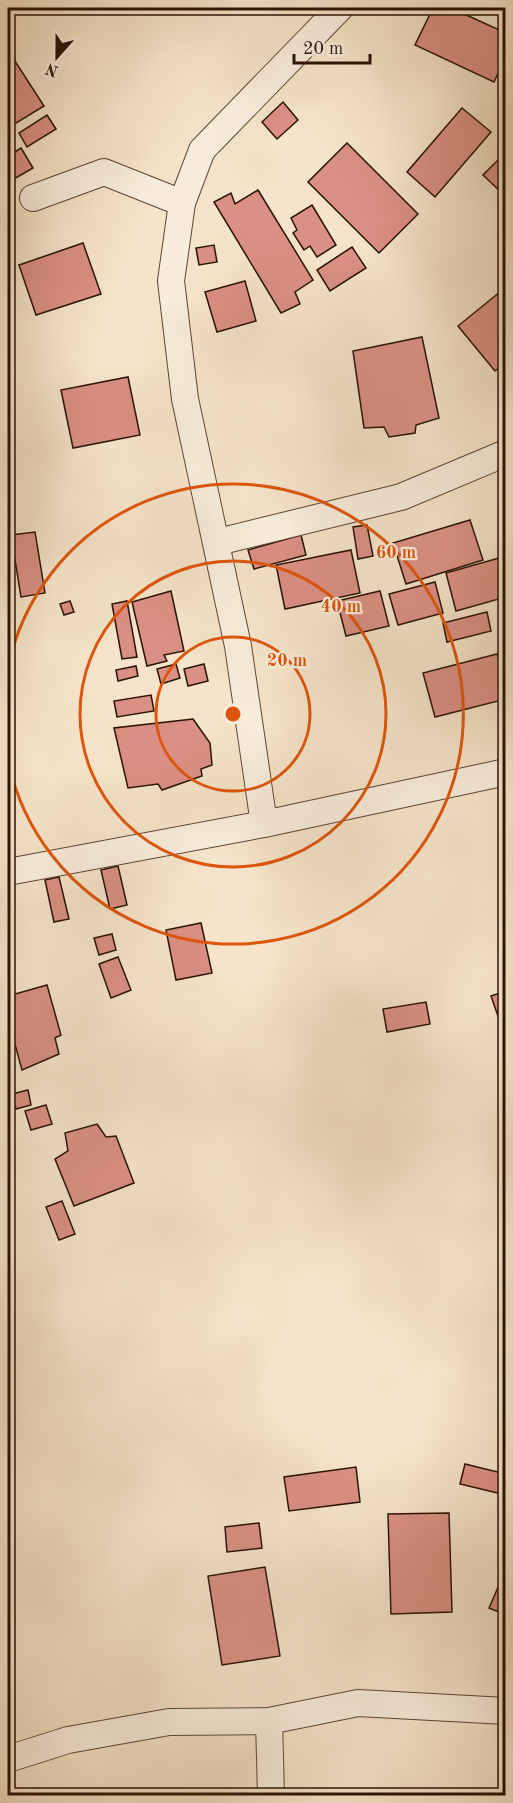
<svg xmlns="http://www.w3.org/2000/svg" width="513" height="1803" font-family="'Old Standard TT',serif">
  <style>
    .building { fill: #da9084; stroke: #291203; stroke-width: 1.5 }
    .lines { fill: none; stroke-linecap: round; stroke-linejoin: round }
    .street-casing { stroke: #5c4634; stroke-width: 28 }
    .street { stroke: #f8eddc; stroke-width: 26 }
    .ring { fill: none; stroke: #de550c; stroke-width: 3 }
    .centre { fill: #de550c; stroke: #f8eddc; stroke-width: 3 }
    .ring-label { font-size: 18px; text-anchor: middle; font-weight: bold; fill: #de550c; stroke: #f8eddc; stroke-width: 4.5; stroke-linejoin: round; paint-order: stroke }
  </style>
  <rect width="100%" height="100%" fill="#f5e4c9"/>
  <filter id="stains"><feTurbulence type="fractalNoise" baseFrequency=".00333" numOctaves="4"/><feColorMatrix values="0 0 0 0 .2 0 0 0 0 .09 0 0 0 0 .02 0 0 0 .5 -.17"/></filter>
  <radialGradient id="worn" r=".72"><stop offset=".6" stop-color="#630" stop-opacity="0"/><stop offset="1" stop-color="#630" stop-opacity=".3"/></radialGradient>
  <g class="building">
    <polygon points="433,8 451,8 506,33 506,56 494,82 415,45"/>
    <polygon points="11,55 44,106 8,128 8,57"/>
    <polygon points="283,102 298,120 277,139 262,122"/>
    <polygon points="462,108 491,132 435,197 407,172"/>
    <polygon points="47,115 56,129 27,147 19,133"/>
    <polygon points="347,143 418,214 379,253 308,182"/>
    <polygon points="21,148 33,168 14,179 8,168 8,156"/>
    <polygon points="506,152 506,196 505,196 483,175"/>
    <polygon points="258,190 313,280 295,292 300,304 281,313 214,202 231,193 235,204"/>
    <polygon points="312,205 336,245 317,257 310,246 304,250 293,233 297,230 291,218"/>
    <polygon points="83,243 101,294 36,315 19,265"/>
    <polygon points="214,245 217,262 199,265 196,248"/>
    <polygon points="352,247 366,268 330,291 317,270"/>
    <polygon points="245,281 256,321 217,332 205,292"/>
    <polygon points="506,287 506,362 495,371 458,326"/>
    <polygon points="422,337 439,418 416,425 415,433 389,437 384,427 364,428 353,351"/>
    <polygon points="128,377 140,435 73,448 61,390"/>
    <polygon points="470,520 483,560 406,584 393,543"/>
    <polygon points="367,525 373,556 358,559 353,527"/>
    <polygon points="35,532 45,593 21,597 11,535"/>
    <polygon points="301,535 306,555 254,569 248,550"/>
    <polygon points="351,550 360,593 285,609 276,565"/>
    <polygon points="506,556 506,597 456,611 446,573"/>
    <polygon points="435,582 443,613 398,625 389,594"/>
    <polygon points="171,591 184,651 164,655 167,661 147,666 132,602"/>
    <polygon points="380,591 389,626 346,636 337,601"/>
    <polygon points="70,601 74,612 64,615 60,604"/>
    <polygon points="127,601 137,657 122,659 112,604"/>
    <polygon points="487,612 491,631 447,642 443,623"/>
    <polygon points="497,654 506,687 506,699 435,717 423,673"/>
    <polygon points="176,664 180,678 161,684 157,669"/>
    <polygon points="204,664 208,681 188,686 184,669"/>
    <polygon points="136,666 138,676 118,681 116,670"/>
    <polygon points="151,695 154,711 117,717 114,701"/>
    <polygon points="193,719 210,743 212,765 201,769 202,776 162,790 158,784 128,788 114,728"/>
    <polygon points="118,866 127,905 110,909 101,870"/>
    <polygon points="59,877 69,919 54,922 45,880"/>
    <polygon points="201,923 212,973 176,980 166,930"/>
    <polygon points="112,934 116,950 99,955 94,938"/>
    <polygon points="118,957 131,990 111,998 99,964"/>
    <polygon points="47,985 61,1035 55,1038 59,1054 22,1070 8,1019 8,996"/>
    <polygon points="506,991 506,1039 491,996"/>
    <polygon points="426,1002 430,1024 387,1032 383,1009"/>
    <polygon points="28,1090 31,1105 16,1109 12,1094"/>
    <polygon points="46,1105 52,1124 31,1130 25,1111"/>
    <polygon points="97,1124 106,1137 116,1136 134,1183 74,1206 55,1159 68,1151 65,1133"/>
    <polygon points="62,1201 75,1234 59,1240 46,1207"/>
    <polygon points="465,1464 506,1474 506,1495 460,1484"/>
    <polygon points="356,1467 360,1502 289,1511 284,1477"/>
    <polygon points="449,1513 452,1612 391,1614 388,1514"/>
    <polygon points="259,1523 262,1548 227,1552 225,1527"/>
    <polygon points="265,1567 280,1656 222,1665 208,1576"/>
    <polygon points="506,1569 506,1615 489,1608"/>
  </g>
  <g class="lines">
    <defs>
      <g id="street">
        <polyline points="33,198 104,172 182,203"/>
        <polyline points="218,542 401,497 506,453"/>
        <polyline points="264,824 238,646 185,399 171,281 182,203 202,150 340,8"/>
        <polyline points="8,872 264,824 506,772"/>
        <polyline points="269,1721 271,1796"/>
        <polyline points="8,1759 68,1740 169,1722 269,1721 358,1703 506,1711"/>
      </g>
    </defs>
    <use href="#street" class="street-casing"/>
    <use href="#street" class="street"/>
  </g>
  <g class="ring">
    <circle cx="233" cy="714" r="77"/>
    <circle cx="233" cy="714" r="153"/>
    <path d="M8 668A230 230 0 1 1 8 760"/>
  </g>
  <circle cx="233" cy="714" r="9" class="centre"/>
  <g class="ring-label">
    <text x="396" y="558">60 m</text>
    <text x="341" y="612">40 m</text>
    <text x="287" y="666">20 m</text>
  </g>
  <rect width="513" height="1803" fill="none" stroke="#f5e4c9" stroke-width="30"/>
  <rect x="9" y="9" width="495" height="1785" fill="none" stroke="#291203" stroke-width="3"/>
  <rect x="15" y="15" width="483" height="1773" fill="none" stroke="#291203" stroke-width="1.5"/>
  <g transform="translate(57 57) rotate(201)" stroke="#f8eddc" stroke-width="4.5" paint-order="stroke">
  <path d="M0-4.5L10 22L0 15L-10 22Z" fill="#291203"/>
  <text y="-9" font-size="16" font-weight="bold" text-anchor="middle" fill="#291203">N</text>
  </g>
  <path d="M294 54v9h76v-9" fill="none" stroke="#291203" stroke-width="3"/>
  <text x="303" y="54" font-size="18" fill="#291203" stroke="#f8eddc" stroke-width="4.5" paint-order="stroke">20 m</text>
  <rect width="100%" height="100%" filter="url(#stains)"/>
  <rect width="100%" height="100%" fill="url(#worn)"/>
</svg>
